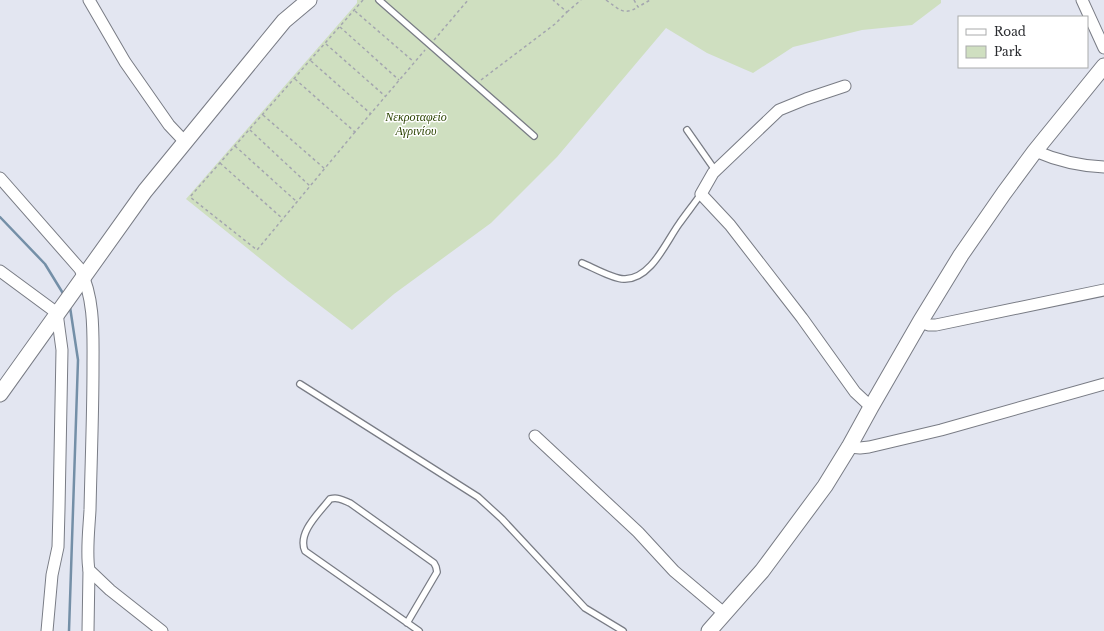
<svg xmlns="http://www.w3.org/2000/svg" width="1104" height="631" font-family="'Libre Baskerville',serif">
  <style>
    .green { fill: #cfdfc0 }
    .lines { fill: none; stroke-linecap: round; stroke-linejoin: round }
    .stream { stroke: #748fa7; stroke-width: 2.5 }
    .lane-casing { stroke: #797c85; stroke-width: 8 }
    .street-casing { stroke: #797c85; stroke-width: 13 }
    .secondary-casing { stroke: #797c85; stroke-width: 17 }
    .path { stroke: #a4a6af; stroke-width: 1.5; stroke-dasharray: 3 3; stroke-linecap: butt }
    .lane { stroke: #fff; stroke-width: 5.5 }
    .street { stroke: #fff; stroke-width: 11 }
    .secondary { stroke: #fff; stroke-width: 15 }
    .labels { text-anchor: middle; stroke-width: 3; stroke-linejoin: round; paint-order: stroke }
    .park-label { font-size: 12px; font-style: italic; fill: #2b4301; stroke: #fff }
  </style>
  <rect width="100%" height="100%" fill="#e3e6f1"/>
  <polygon class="green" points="357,0 941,0 941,3 912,25 862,30 793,47 753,73 707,53 666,28 557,157 491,223 394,294 352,330 288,281 186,199 357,3"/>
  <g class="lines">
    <g class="stream">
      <polyline points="0,217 45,264 64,295"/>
      <polyline points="69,631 78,360 70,307"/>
    </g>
    <defs>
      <g id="lane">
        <polyline points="379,0 534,136"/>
        <polyline points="687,130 715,170"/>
        <path d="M 582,263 C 592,267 615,280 625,279 C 651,279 666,242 679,224 C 686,214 694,204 701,194"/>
        <polyline points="300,384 478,497 502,519 585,608 623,631"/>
        <path d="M 407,623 L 437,572 L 436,567 L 434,563 L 350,503 C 343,500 338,497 330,499 C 319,513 297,533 305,551 L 419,631"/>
      </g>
      <g id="street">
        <polyline points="89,0 125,62 169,125 185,142"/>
        <polyline points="1082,0 1104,48"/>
        <polyline points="845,86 806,99 779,110 713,173 701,194 730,225 802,318 855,392 871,407"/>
        <path d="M 1035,151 C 1058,161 1079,166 1104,167"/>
        <path d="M 0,178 L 80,269 C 95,299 93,335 93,367 C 93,415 91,462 90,510 C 89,529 86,552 89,570 L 110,590 L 162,631"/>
        <polyline points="0,271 57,313 62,350 59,509 58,547 52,575 47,631"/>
        <polyline points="920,322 929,325 936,325 1104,290"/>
        <polyline points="535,436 638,532 674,571 725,614"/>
        <polyline points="849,447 860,448 869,447 941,430 1104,384"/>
        <polyline points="88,631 89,570"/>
      </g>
      <g id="secondary">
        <polyline points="0,394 145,191 284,21 309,0"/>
        <polyline points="709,631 762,571 825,486 849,447 871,407 920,322 961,255 1004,193 1035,151 1104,66"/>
      </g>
    </defs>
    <use href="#lane" class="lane-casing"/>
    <use href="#street" class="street-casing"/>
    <use href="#secondary" class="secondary-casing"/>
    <g class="path">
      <path d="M 606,0 C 619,9 623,16 638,7"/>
      <polyline points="634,0 638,7 650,0"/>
      <polyline points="355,11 414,62"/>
      <polyline points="567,12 581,0"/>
      <polyline points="340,27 399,80"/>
      <polyline points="434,40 468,0"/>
      <polyline points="326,44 385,96"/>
      <polyline points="311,61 371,114"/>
      <polyline points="295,79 355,132 425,50"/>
      <polyline points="481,80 555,24 567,12 553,0"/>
      <polyline points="263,115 325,169"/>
      <polyline points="250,130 311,187"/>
      <polyline points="355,132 257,250 190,197 363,0"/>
      <polyline points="235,146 297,202"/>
      <polyline points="220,163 283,219"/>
    </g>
    <use href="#lane" class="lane"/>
    <use href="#street" class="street"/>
    <use href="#secondary" class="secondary"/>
  </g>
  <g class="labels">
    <g class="park-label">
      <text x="416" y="121">Νεκροταφείο<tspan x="416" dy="14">Αγρινίου</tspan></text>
    </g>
  </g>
  <rect x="958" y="16" width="130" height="52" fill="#ffffff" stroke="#aaabac"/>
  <rect x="966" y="29" width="20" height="6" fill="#ffffff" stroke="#aaabac"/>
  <text x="994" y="36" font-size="12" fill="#2a2c30">Road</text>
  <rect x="966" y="46" width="20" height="12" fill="#cfdfc0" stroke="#aaabac"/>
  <text x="994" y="56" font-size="12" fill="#2a2c30">Park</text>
</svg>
